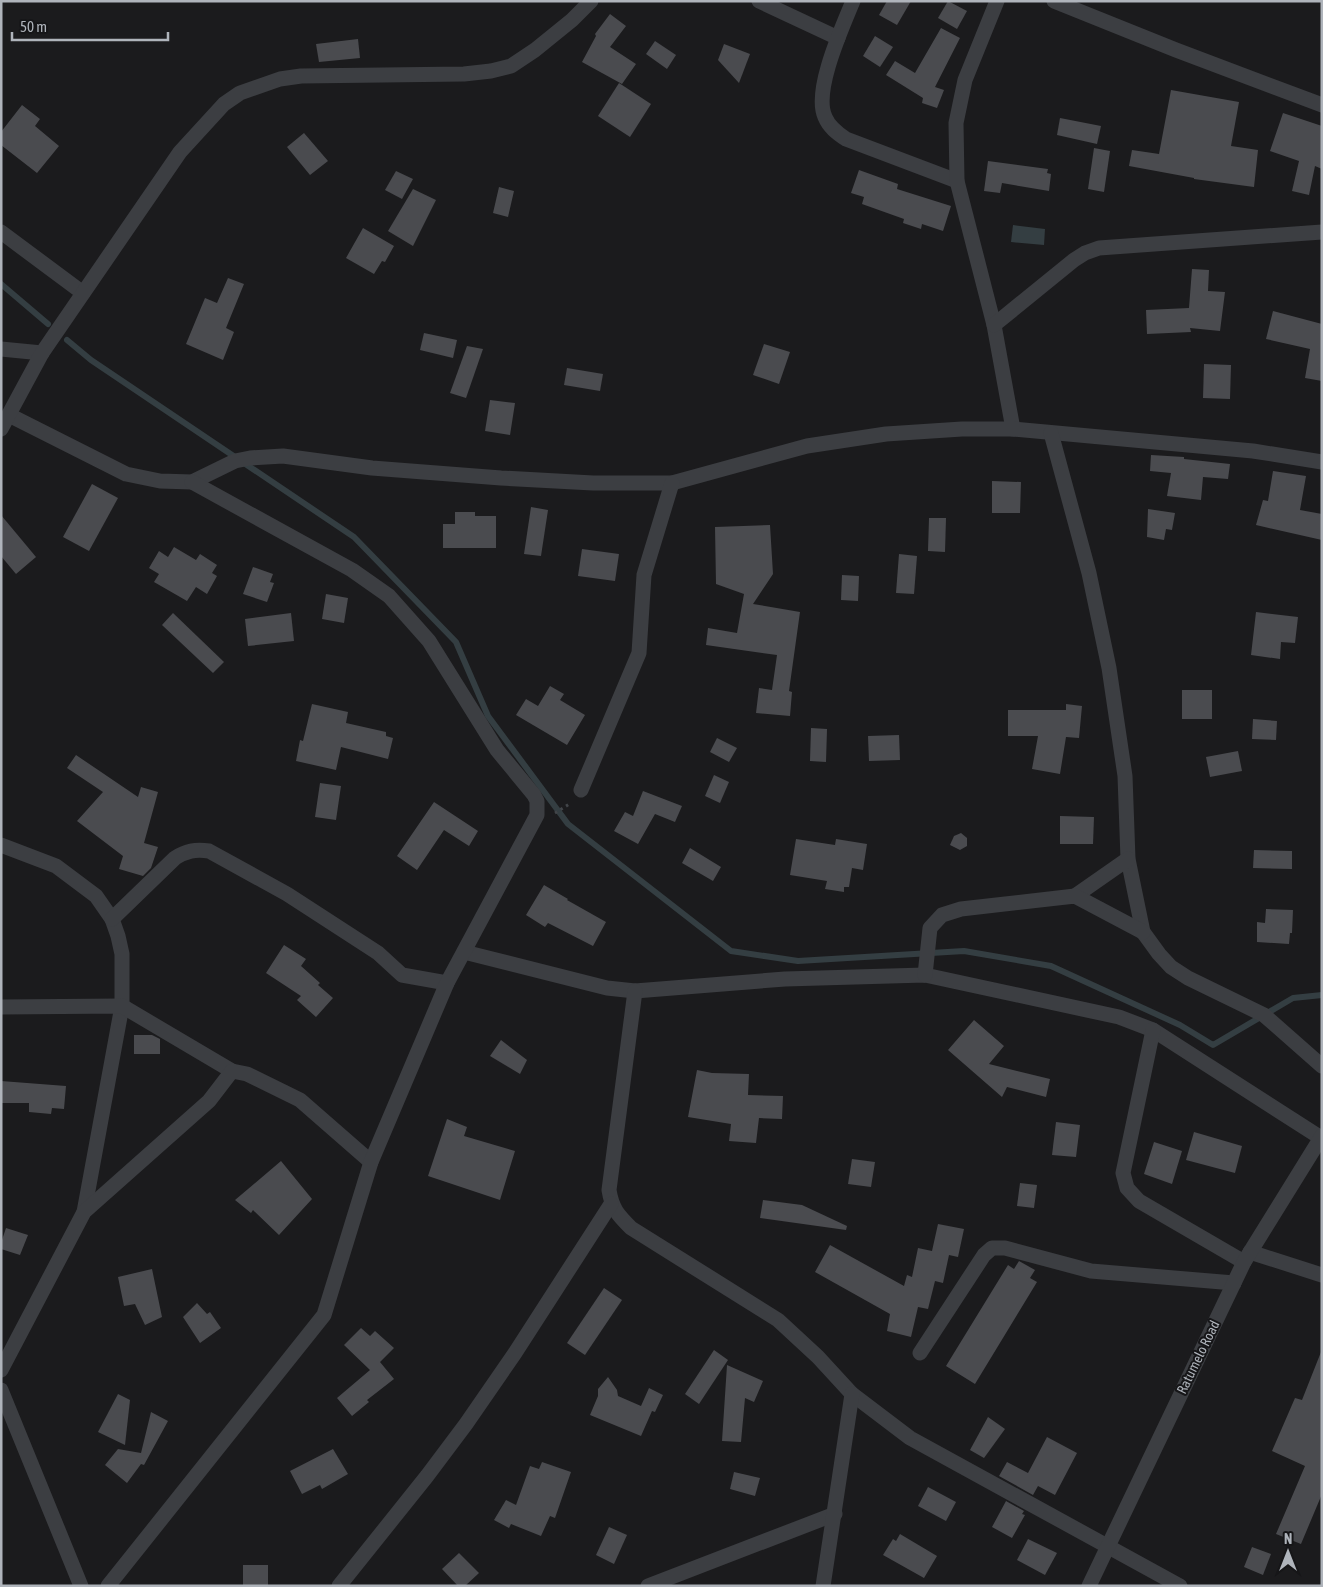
<svg xmlns="http://www.w3.org/2000/svg" width="1323" height="1587" font-family="'Asap Condensed',sans-serif">
  <style>
    .water { fill: #343e42 }
    .lines { fill: none; stroke-linecap: round; stroke-linejoin: round }
    .stream { stroke: #343e42; stroke-width: 6 }
    .building { fill: #4a4b4f }
    .path { stroke: #424549; stroke-width: 3; stroke-dasharray: 2.5 4; stroke-linecap: butt }
    .minor { stroke: #3c3e42; stroke-width: 15 }
    .labels { text-anchor: middle; stroke-width: 4; stroke-linejoin: round; paint-order: stroke }
    .street-label { font-size: 14px; fill: #afb4bb; stroke: #161618 }
  </style>
  <rect width="100%" height="100%" fill="#1b1b1d"/>
  <polygon class="water" points="1013,225 1045,229 1044,245 1011,242"/>
  <g class="lines">
    <g class="stream">
      <polyline points="1,284 48,324"/>
      <polyline points="67,340 91,360 354,537 456,642 488,716 568,824 731,951 798,961 964,951 1051,966 1180,1025 1213,1045 1293,998 1322,995"/>
    </g>
  </g>
  <g class="building">
    <polygon points="887,1 911,1 897,25 879,15"/>
    <polygon points="948,1 967,11 957,29 938,18"/>
    <polygon points="610,14 626,26 610,47 636,64 622,84 582,62 596,36 595,34"/>
    <polygon points="941,28 960,38 935,87 944,90 937,108 922,103 923,98 886,75 895,61 915,73"/>
    <polygon points="875,36 893,47 880,67 863,56"/>
    <polygon points="358,39 360,58 319,62 316,44"/>
    <polygon points="655,41 676,55 667,69 646,54"/>
    <polygon points="724,44 750,54 739,83 718,60"/>
    <polygon points="619,83 651,104 630,137 598,116"/>
    <polygon points="1171,90 1239,102 1231,146 1258,150 1254,187 1194,179 1194,178 1129,166 1132,150 1159,154"/>
    <polygon points="22,105 40,119 35,126 59,146 37,173 1,145 1,132"/>
    <polygon points="1283,113 1322,126 1322,169 1315,166 1309,195 1292,191 1299,161 1270,151"/>
    <polygon points="1060,118 1101,126 1097,144 1057,135"/>
    <polygon points="304,133 328,161 310,175 287,147"/>
    <polygon points="1094,148 1110,151 1104,192 1088,189"/>
    <polygon points="988,161 1048,169 1047,173 1051,174 1049,191 1002,183 1000,193 984,191"/>
    <polygon points="859,170 898,184 897,189 951,206 943,231 922,224 921,229 903,223 904,219 862,204 864,197 851,193"/>
    <polygon points="396,171 413,179 402,199 385,190"/>
    <polygon points="499,187 514,191 508,217 493,213"/>
    <polygon points="413,189 436,200 413,246 388,231"/>
    <polygon points="363,228 394,246 385,262 382,261 374,274 346,258"/>
    <polygon points="1192,269 1209,270 1208,291 1225,292 1220,331 1190,328 1191,332 1147,334 1146,310 1189,308"/>
    <polygon points="228,278 244,284 226,328 234,332 223,360 186,344 205,298 217,303"/>
    <polygon points="1273,311 1322,324 1322,381 1305,378 1310,349 1266,339"/>
    <polygon points="424,333 457,340 453,358 420,350"/>
    <polygon points="764,344 790,352 779,384 753,375"/>
    <polygon points="467,346 483,349 466,398 450,393"/>
    <polygon points="1204,364 1231,365 1230,399 1203,398"/>
    <polygon points="567,368 603,374 600,391 564,385"/>
    <polygon points="490,400 515,403 510,435 485,431"/>
    <polygon points="1151,455 1184,457 1184,459 1230,464 1228,479 1203,477 1201,500 1167,496 1171,473 1150,471"/>
    <polygon points="1273,471 1306,476 1300,510 1322,514 1322,540 1256,525 1263,500 1268,501"/>
    <polygon points="992,481 1021,482 1020,513 992,513"/>
    <polygon points="92,484 118,498 89,551 63,537"/>
    <polygon points="531,507 548,510 541,556 524,554"/>
    <polygon points="1148,509 1175,513 1172,530 1166,529 1164,540 1147,537"/>
    <polygon points="455,512 475,512 475,516 496,516 496,548 443,548 443,524 455,524"/>
    <polygon points="1,515 36,557 16,574 1,556"/>
    <polygon points="929,518 946,518 945,552 928,551"/>
    <polygon points="770,525 773,574 753,604 800,612 789,691 792,692 790,716 756,713 759,688 772,690 777,655 706,645 708,628 737,633 744,594 716,584 715,527"/>
    <polygon points="174,547 196,560 200,554 217,565 212,573 217,576 207,594 196,587 187,601 154,582 159,574 149,568 159,551 168,557"/>
    <polygon points="582,549 619,554 615,581 578,576"/>
    <polygon points="899,554 917,556 914,594 896,593"/>
    <polygon points="253,567 273,574 270,582 274,583 267,602 243,594"/>
    <polygon points="842,575 859,576 858,601 841,600"/>
    <polygon points="326,594 348,598 344,623 322,619"/>
    <polygon points="1256,612 1298,617 1295,643 1281,642 1280,659 1251,655"/>
    <polygon points="173,613 224,662 213,673 162,625"/>
    <polygon points="291,613 294,641 248,646 245,619"/>
    <polygon points="550,686 564,694 560,700 585,715 567,745 516,715 526,699 538,706"/>
    <rect x="1182" y="690" width="30" height="29"/>
    <polygon points="312,704 348,712 346,723 386,732 386,736 393,738 388,759 341,747 336,770 296,761 300,740 303,741"/>
    <polygon points="1066,704 1082,706 1079,738 1066,737 1060,774 1032,769 1038,736 1008,736 1008,710 1066,710"/>
    <polygon points="1253,719 1277,721 1276,740 1252,739"/>
    <polygon points="811,728 827,729 826,762 810,761"/>
    <polygon points="899,735 900,760 869,761 868,736"/>
    <polygon points="717,738 737,748 729,762 710,752"/>
    <polygon points="1238,751 1242,771 1210,777 1206,757"/>
    <polygon points="76,755 138,797 141,787 158,792 144,843 158,847 151,868 143,876 119,869 123,856 77,821 103,792 67,768"/>
    <polygon points="714,775 729,782 720,803 705,796"/>
    <polygon points="320,783 341,786 336,820 315,817"/>
    <polygon points="643,791 682,806 675,822 655,814 638,844 614,831 625,812 633,816"/>
    <polygon points="434,802 478,831 469,846 444,830 417,870 397,856"/>
    <polygon points="1060,816 1094,817 1093,844 1060,844"/>
    <polygon points="961,833 967,838 967,846 960,850 950,845 954,836"/>
    <polygon points="796,839 835,845 836,839 867,844 863,870 852,868 849,887 844,887 844,892 825,889 827,881 790,875"/>
    <polygon points="690,848 721,867 713,881 682,863"/>
    <polygon points="1254,850 1292,851 1292,869 1253,868"/>
    <polygon points="544,885 568,899 567,900 606,922 593,946 548,923 545,927 526,915"/>
    <polygon points="1266,909 1293,910 1292,933 1290,933 1289,944 1257,942 1257,922 1265,923"/>
    <polygon points="284,945 306,959 301,966 320,983 318,985 333,998 316,1017 297,1000 301,996 266,973"/>
    <polygon points="974,1020 1004,1046 989,1064 1050,1079 1046,1097 1007,1087 1002,1097 948,1050"/>
    <polygon points="134,1035 152,1035 160,1039 160,1054 134,1054"/>
    <polygon points="501,1040 527,1060 520,1074 490,1056"/>
    <polygon points="697,1070 712,1073 749,1074 748,1095 783,1096 782,1119 759,1118 756,1143 729,1141 731,1124 688,1117"/>
    <polygon points="1,1081 66,1086 64,1109 52,1108 51,1114 29,1112 29,1103 1,1103"/>
    <polygon points="447,1119 467,1127 464,1136 515,1151 500,1200 428,1176"/>
    <polygon points="1056,1122 1080,1125 1076,1157 1052,1155"/>
    <polygon points="1194,1132 1242,1146 1235,1173 1186,1160"/>
    <polygon points="1154,1142 1182,1151 1172,1184 1144,1174"/>
    <polygon points="852,1159 875,1162 871,1187 848,1184"/>
    <polygon points="281,1161 312,1199 279,1235 253,1210 251,1213 235,1200"/>
    <polygon points="1020,1183 1037,1185 1034,1208 1017,1206"/>
    <polygon points="763,1200 802,1205 847,1226 846,1230 760,1218"/>
    <polygon points="938,1224 964,1229 958,1257 949,1255 943,1283 935,1281 928,1309 918,1307 911,1337 887,1331 890,1314 815,1272 830,1245 904,1286 907,1275 912,1277 918,1248 932,1251"/>
    <polygon points="6,1228 28,1235 20,1255 1,1249 1,1243"/>
    <polygon points="1019,1261 1035,1270 1030,1278 1037,1282 975,1384 946,1366 1008,1265 1014,1269"/>
    <polygon points="152,1269 162,1317 145,1325 135,1304 124,1306 118,1277"/>
    <polygon points="604,1288 622,1300 585,1355 567,1343"/>
    <polygon points="197,1303 207,1314 210,1312 221,1328 200,1343 183,1317"/>
    <polygon points="361,1328 370,1336 375,1331 394,1348 380,1362 394,1379 367,1400 369,1402 352,1416 337,1398 370,1370 344,1345"/>
    <polygon points="714,1350 728,1360 699,1404 685,1394"/>
    <polygon points="1321,1352 1322,1494 1301,1544 1276,1534 1305,1466 1272,1451 1295,1398 1302,1400"/>
    <polygon points="727,1365 763,1381 754,1402 745,1398 741,1442 722,1441"/>
    <polygon points="608,1377 617,1390 618,1396 641,1406 649,1388 663,1395 655,1412 652,1411 641,1436 590,1415 598,1396 598,1389"/>
    <polygon points="118,1394 130,1400 125,1445 98,1432"/>
    <polygon points="151,1412 168,1421 144,1465 141,1464 127,1483 105,1465 118,1449 141,1453"/>
    <polygon points="988,1417 1005,1429 984,1458 970,1450"/>
    <polygon points="1047,1437 1077,1453 1055,1495 1038,1486 1033,1495 999,1476 1007,1462 1028,1473"/>
    <polygon points="333,1449 348,1474 322,1489 320,1485 302,1494 290,1471"/>
    <polygon points="542,1462 571,1472 555,1518 550,1516 541,1536 511,1524 509,1528 494,1520 506,1500 516,1505 530,1466 539,1469"/>
    <polygon points="734,1472 760,1478 755,1496 730,1489"/>
    <polygon points="928,1487 956,1502 946,1521 918,1506"/>
    <polygon points="1006,1501 1024,1511 1022,1514 1025,1515 1012,1538 992,1527"/>
    <polygon points="609,1527 627,1535 614,1564 596,1555"/>
    <polygon points="900,1534 937,1556 924,1578 883,1555 893,1539 896,1541"/>
    <polygon points="1028,1539 1057,1553 1045,1575 1017,1560"/>
    <polygon points="1252,1547 1271,1554 1263,1575 1244,1567"/>
    <polygon points="459,1553 479,1573 465,1586 458,1586 442,1569"/>
    <rect x="243" y="1565" width="25" height="21"/>
  </g>
  <g class="lines">
    <polyline class="path" points="555,813 571,803"/>
    <g class="minor">
      <polyline points="759,1 838,38"/>
      <path d="M 853,1 C 842,28 813,91 825,117 C 829,127 837,133 846,139 L 957,181"/>
      <polyline points="997,1 965,80 956,123 957,181 994,325 1013,429"/>
      <polyline points="1054,1 1176,50 1322,105"/>
      <polyline points="1,232 83,293"/>
      <polyline points="994,325 1074,260 1085,253 1099,248 1322,232"/>
      <polyline points="1,349 42,353"/>
      <polyline points="9,415 126,474 160,481 192,482 235,461 250,458 283,456 372,468 501,478 593,483 672,483 807,446 886,434 962,429 1013,429 1253,451 1322,462"/>
      <polyline points="1,429 42,353 180,152 224,104 240,93 280,79 301,76 464,74 491,71 511,66 535,50 572,20 591,1"/>
      <polyline points="1051,433 1089,573 1109,668 1125,776 1128,859 1143,932 1159,954 1171,967 1188,978 1264,1015 1322,1066"/>
      <polyline points="581,790 639,653 644,575 672,483"/>
      <polyline points="1,845 56,866 96,896 112,919 118,936 122,954 122,1006 84,1212"/>
      <polyline points="1075,896 1128,859"/>
      <path d="M 112,919 L 175,858 C 186,851 195,849 209,851 L 287,894 L 378,953 L 402,975 L 447,983"/>
      <polyline points="464,952 607,988 635,991 785,979 925,975 1119,1017 1153,1030 1321,1138"/>
      <polyline points="925,975 930,928 942,915 961,909 1075,896 1143,932"/>
      <path d="M 635,991 L 609,1190 C 612,1209 618,1215 631,1228 L 778,1320 L 818,1357 L 852,1394 L 910,1438 L 1180,1586"/>
      <polyline points="1,1007 122,1006 232,1071"/>
      <polyline points="1153,1030 1123,1173 1127,1188 1139,1201 1244,1262"/>
      <polyline points="1250,1252 1322,1275"/>
      <polyline points="920,1353 984,1255 992,1248 1005,1248 1091,1271 1234,1283"/>
      <polyline points="1,1370 84,1212 209,1101 232,1071 247,1074 300,1100 371,1162"/>
      <polyline points="1,1390 81,1586"/>
      <polyline points="108,1586 324,1315 371,1162 447,983 537,815 537,801 534,795 497,750 429,641 389,596 352,570 192,482"/>
      <polyline points="339,1586 427,1476 466,1424 515,1353 611,1204"/>
      <polyline points="648,1586 835,1514"/>
      <polyline points="823,1586 852,1394"/>
      <polyline points="1089,1586 1244,1262 1322,1136"/>
    </g>
  </g>
  <g class="labels">
    <g class="street-label">
      <text transform="translate(1198 1357) rotate(-64)" y="5">Ratumelo Road</text>
    </g>
  </g>
  <rect width="1323" height="1587" fill="none" stroke="#afb4bb" stroke-width="5"/>
  <g transform="translate(1288 1552)" stroke="#161618" stroke-width="4" paint-order="stroke">
  <path d="M0-4L9 19L0 12L-9 19Z" fill="#afb4bb"/>
  <text y="-8" font-size="14" font-weight="bold" text-anchor="middle" fill="#afb4bb">N</text>
  </g>
  <path d="M12 32v8h156v-8" fill="none" stroke="#afb4bb" stroke-width="2.5"/>
  <text x="20" y="32" font-size="15" fill="#afb4bb" stroke="#161618" stroke-width="4" paint-order="stroke">50 m</text>
</svg>
